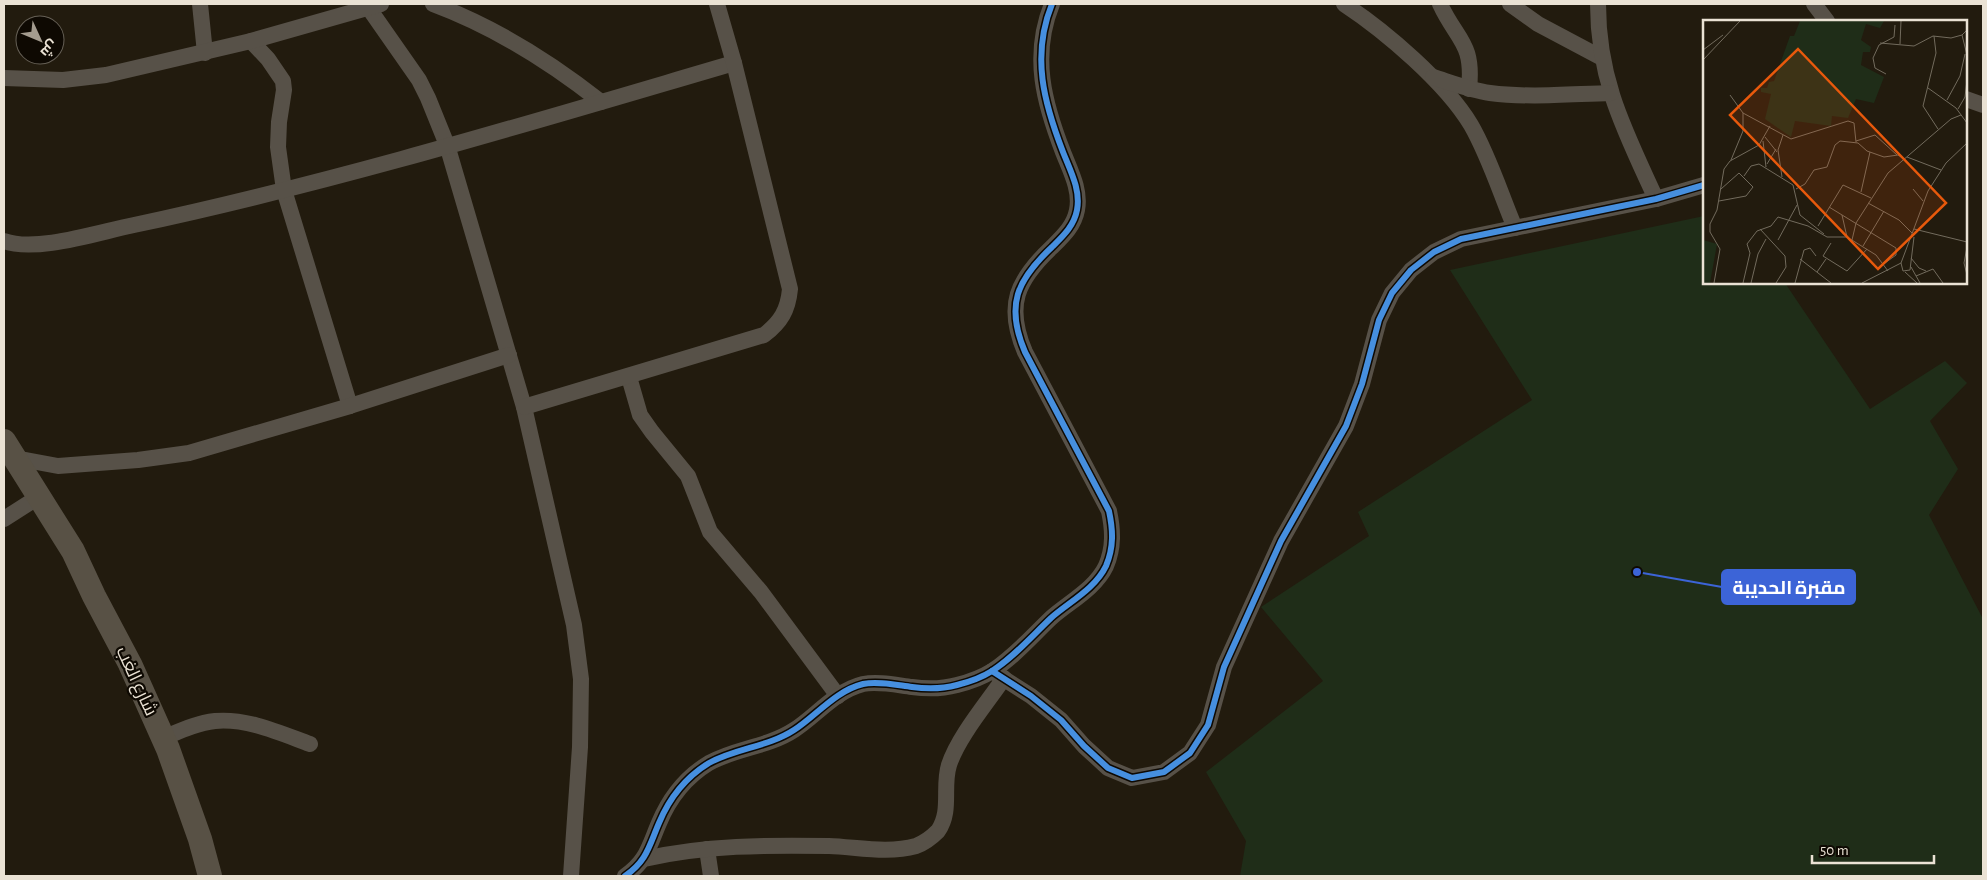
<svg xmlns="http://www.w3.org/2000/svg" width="1987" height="880" font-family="'Alegreya Sans',Cairo,sans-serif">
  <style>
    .green { fill: #1f2d18 }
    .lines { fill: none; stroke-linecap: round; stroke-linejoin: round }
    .street { stroke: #575148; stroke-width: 16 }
    .secondary { stroke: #585145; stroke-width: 24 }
    .cycleway-casing { stroke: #0e0902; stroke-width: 9 }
    .cycleway { stroke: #468fdf; stroke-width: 6 }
    .labels { text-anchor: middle; stroke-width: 4.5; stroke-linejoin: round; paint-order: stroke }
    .street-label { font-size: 18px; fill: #eae2d4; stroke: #0e0902 }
    .inset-road { fill: none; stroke: #726b5d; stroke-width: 1 }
    .view { fill: #e8590c; fill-opacity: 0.15; stroke: #e8590c; stroke-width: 2.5 }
    .inset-edge { fill: none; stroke: #eae2d4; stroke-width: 2.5 }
    .leader { fill: none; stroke: #3c64d7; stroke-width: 2 }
    .callout-dot { fill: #3c64d7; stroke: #0e0902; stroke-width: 2 }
    .callout { fill: #3c64d7; stroke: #3c64d7; stroke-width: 2 }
    .callout-label { font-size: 19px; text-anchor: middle; font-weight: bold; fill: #fff }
  </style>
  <rect width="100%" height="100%" fill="#221b0e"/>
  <polygon class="green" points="1704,216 1704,282 1785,283 1870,409 1945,361 1967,383 1930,421 1958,469 1929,515 1983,619 1983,876 1240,876 1246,841 1206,772 1323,681 1261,607 1369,536 1358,512 1532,400 1450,270"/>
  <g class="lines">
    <g class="street">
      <polyline points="200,4 205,53"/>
      <path d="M 433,4 C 495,27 549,61 601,102"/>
      <path d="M 1344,4 C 1385,31 1446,83 1471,125 C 1489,156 1501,195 1515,228"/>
      <path d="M 1440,4 C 1457,41 1474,42 1469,89"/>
      <polyline points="1510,4 1538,24 1602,58"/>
      <path d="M 1598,4 C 1598,81 1625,131 1656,199"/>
      <polyline points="1814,4 1827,21"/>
      <polyline points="368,7 419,80 428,98 447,145 524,407 574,625 581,679 580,747 571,876"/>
      <polyline points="251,41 268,59 283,81 284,90 279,122 278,147 284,190 350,406"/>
      <path d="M 1433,77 C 1452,83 1470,90 1490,93 C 1529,98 1571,94 1611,93"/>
      <polyline points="4,78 63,80 106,75 251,41 381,4"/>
      <polyline points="1966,99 1983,105"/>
      <path d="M 4,241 C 36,253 99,232 134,225 C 336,182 536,121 734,63"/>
      <polyline points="629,377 640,415 652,432 688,476 710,532 761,592 838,696"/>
      <path d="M 524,407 L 764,335 C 781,322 788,310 790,289 L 734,63 L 717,4"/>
      <polyline points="15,458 58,466 138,460 189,453 350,406 509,355"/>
      <polyline points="4,519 40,496"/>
      <polyline points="992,671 1031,696 1061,720 1084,746 1108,768 1132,778 1164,772 1190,753 1208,725 1224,667 1281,541 1346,426 1362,384 1379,320 1392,293 1411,270 1434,252 1461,239 1656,199 1704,185"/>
      <path d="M 163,738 C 180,731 197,723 215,721 C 247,718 280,733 310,744"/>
      <polyline points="707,849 711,876"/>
      <path d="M 644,859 C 705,845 767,845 829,846 C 857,847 888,854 916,846 C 924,843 932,837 938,831 C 952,811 942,787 949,765 C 958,737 987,703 1004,678"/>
      <path d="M 625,876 C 647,861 649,846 659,823 C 669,799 686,777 709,763 C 736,748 768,747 794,730 C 816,716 835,691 863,684 C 878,681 896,685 912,687 C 926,689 942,689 957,685 C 969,682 981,678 992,671 C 1014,657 1032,636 1051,618 C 1069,602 1095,589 1106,566 C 1114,547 1113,530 1109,511 L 1025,352 C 1005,305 1017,280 1052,247 C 1063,236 1074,226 1077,210 C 1081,190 1070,170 1063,152 C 1044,103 1031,56 1052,4"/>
    </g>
    <polyline class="secondary" points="4,441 73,551 94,596 130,664 168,749 200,839 210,876"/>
    <defs>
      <g id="cycleway">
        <polyline points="992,671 1031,696 1061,720 1084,746 1108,768 1132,778 1164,772 1190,753 1208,725 1224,667 1281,541 1346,426 1362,384 1379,320 1392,293 1411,270 1434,252 1461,239 1656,199 1704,185"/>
        <path d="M 625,876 C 647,861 649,846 659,823 C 669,799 686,777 709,763 C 736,748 768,747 794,730 C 816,716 835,691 863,684 C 878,681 896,685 912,687 C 926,689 942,689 957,685 C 969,682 981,678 992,671 C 1014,657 1032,636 1051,618 C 1069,602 1095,589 1106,566 C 1114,547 1113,530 1109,511 L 1025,352 C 1005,305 1017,280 1052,247 C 1063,236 1074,226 1077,210 C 1081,190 1070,170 1063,152 C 1044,103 1031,56 1052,4"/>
      </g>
    </defs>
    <use href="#cycleway" class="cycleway-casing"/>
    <use href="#cycleway" class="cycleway"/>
  </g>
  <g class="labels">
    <g class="street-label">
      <text transform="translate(137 681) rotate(65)" y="6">شارع الغب</text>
    </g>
  </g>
  <g transform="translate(1703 20)">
    <rect width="264" height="264" fill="#221b0e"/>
    <path d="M 97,1 L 181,1 L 177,8 L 163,4 L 158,20 L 168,27 L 167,32 L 160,32 L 158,45 L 181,57 L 171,83 L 153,79 L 145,98 L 129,96 L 128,106 L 92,101 L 88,117 L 62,99 L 68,74 L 58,72 L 58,68 L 64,68 L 66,62 L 71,61 L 87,16 L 91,16 ZM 0,220 L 14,224 L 7,263 L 0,263 Z" fill="#1f2d18"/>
    <path class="inset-road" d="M 231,16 L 233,33 L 220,86 L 235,109M 177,23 L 211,26 L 230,16 L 248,18 L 259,15M 197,24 L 198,1M 0,30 L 20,15M 264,35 L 259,15 L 264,10M 0,40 L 37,1M 183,54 L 172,48 L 170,38 L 176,25 L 191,17 L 192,5M 225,68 L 253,88 L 264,103M 27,75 L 40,93 L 88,119 L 145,101 L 151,103 L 153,122M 244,80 L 257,56 L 262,34M 255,89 L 262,77 L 264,60M 62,117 L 74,132M 60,121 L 63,147M 153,121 L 172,115 L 194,135M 204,137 L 238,150M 28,140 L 40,111 L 40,93M 64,144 L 73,129M 41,156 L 48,146 L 56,144 L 90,165 L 97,195 L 121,214M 79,157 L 75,130 L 80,115M 93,169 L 102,164 L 111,150 L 124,147 L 132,125 L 137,121 L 155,123 L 164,131 L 181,137 L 195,135 L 201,139M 210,169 L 220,181M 158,172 L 167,132M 16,181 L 43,176 L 50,167 L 36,153 L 18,169M 165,183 L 196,200 L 209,213M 126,187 L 193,228 L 193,235 L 182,243M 139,195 L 144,217M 115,206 L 140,165 L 168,178M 57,209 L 82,236 L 83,247 L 73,263M 211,209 L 264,222M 75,220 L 94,185M 149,220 L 153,203 L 185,153 L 248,99 L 258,95M 128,223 L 120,236 L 144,251 L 164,229M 160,226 L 181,191M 264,227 L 261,243 L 264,255M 208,238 L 216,248 L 223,251M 97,239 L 128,263M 198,243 L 200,251 L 207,250 L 211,217M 208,247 L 217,263M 114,252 L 123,239M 202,252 L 214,263M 213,256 L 230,249 L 240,263M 11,263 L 17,229 L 7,212 L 7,204 L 14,190 L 21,149 L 27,141 L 56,125 L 67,106M 40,263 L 47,233 L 44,224 L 54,211 L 68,206 L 75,197 L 105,206 L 124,217 L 144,217 L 173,235 L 185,251M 48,263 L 55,234 L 63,219M 92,263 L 101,230 L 107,228 L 113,236M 159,263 L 198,243 L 225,171 L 243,143 L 264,123"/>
    <path class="view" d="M 95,29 L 243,183 L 175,249 L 27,95 Z"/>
    <rect width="264" height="264" class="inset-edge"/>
  </g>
  <path class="leader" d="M1637 572L1722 587"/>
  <circle class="callout-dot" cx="1637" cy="572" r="5"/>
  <rect class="callout" x="1722" y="570" width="133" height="34" rx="5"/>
  <g class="callout-label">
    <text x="1789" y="594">مقبرة الحديبة</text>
  </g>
  <rect width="1987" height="880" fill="none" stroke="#eae2d4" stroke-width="10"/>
  <g transform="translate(40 40) rotate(134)"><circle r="24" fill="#0e0902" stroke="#666056"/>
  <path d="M0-4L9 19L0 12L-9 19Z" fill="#a49c8f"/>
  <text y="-8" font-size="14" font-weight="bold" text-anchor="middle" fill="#eae2d4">ش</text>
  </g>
  <path d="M1812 855v8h122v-8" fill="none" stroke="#eae2d4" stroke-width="2.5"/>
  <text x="1820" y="855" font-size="15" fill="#eae2d4" stroke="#0e0902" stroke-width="4" paint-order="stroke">50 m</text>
</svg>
